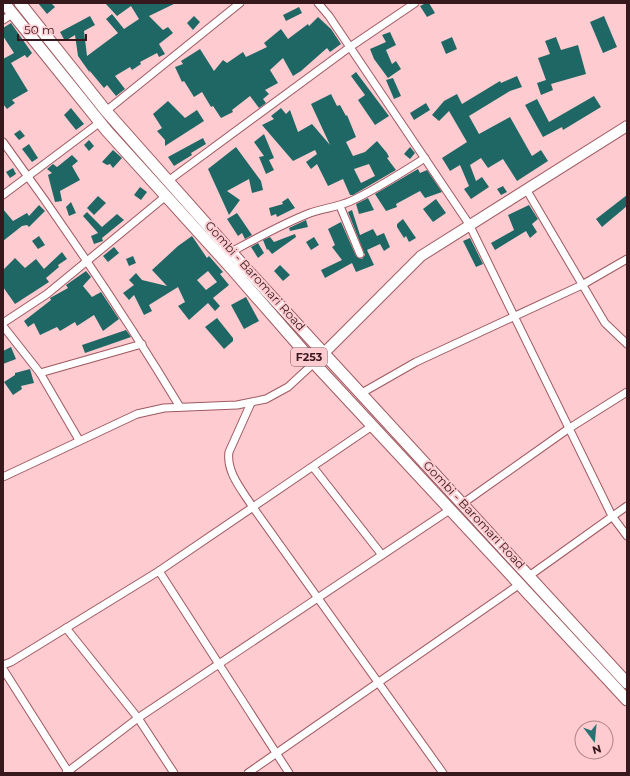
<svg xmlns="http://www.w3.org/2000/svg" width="630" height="776" font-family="Montserrat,sans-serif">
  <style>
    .building { fill: #1f6765; fill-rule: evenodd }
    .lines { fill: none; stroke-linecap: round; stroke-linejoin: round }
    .street-casing { stroke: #9f5860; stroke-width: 9 }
    .secondary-casing { stroke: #9f5860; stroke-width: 12 }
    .primary-casing { stroke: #9f5860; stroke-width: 13 }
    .street { stroke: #fff; stroke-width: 7 }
    .secondary { stroke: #fff; stroke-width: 10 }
    .primary { stroke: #fff; stroke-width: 11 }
    .labels { text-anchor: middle; stroke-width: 4; stroke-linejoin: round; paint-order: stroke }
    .shield { fill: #feccd0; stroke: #734f53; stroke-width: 1 }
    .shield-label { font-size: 11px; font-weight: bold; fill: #37191d }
    .street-label { font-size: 12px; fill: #37191d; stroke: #feccd0 }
  </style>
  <rect width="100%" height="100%" fill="#feccd0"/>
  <g class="building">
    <polygon points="38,3 51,3 55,7 47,14"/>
    <polygon points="105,3 176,3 149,16 163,30 168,27 173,33 159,44 165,54 159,57 157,53 140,62 141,64 132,70 130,67 115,76 125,89 116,96 107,85 104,88 89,70 90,73 78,56 75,35 65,41 60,32 90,16 95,25 84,31 87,56 118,33 106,19 112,14 124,29 139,19 131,6 117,16"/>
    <polygon points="426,3 429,3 435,13 427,17 420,6"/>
    <polygon points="299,7 302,13 286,21 283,15"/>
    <polygon points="194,16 200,22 193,30 187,23"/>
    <polygon points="604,16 617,47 603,53 590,22"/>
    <polygon points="318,17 331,29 341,44 330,52 327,48 301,71 293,76 283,58 270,70 278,83 265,90 269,94 263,99 266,103 259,108 250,96 232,110 233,112 221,118 213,106 211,107 202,92 194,97 184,81 182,82 175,67 183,64 181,61 200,49 214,71 223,60 227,63 243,52 246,57 267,47 264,43 281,29 288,39 308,24 309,26"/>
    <polygon points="11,23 32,53 27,58 25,55 11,63 28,91 12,100 15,103 7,109 3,104 3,59 14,53 3,36 3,28"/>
    <polygon points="390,32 396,45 386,50 392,64 396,61 401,69 388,78 374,59 370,49 386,42 382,35"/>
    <polygon points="452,37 457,49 446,54 441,42"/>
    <polygon points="556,37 561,50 578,45 586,74 551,84 553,90 541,95 537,83 546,80 538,58 550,54 545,41"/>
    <polygon points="356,72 389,116 375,125 358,100 365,95 351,76"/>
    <polygon points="517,76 522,87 510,91 469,116 479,134 510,117 532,156 541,150 548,161 517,181 503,159 488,168 481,158 470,165 476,181 482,177 489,187 471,199 464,189 469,186 460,165 450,171 442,158 467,142 449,111 439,121 432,115 444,101 457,94 462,104 500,81 501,83"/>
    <polygon points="393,78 401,96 394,99 386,80"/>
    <path d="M 331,94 L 337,106 L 340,105 L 346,116 L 347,115 L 356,137 L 346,142 L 353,156 L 365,152 L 377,141 L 387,153 L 389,157 L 387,158 L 396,170 L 353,195 L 350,195 L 343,179 L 328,186 L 317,164 L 311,169 L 306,162 L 317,154 L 315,150 L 293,161 L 262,125 L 274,119 L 271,116 L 281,108 L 286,114 L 290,110 L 298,132 L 312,124 L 330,145 L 311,104 ZM 369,164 L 375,176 L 361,183 L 354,169 Z"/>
    <polygon points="594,96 601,107 563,130 562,127 543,137 525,105 537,99 549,122"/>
    <polygon points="168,101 185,118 197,110 204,121 165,146 165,140 157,131 162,128 153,114"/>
    <polygon points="426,103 430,110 414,120 410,113"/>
    <polygon points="71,108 84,124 76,130 64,115"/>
    <polygon points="20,130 25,136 19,140 14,134"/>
    <polygon points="264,134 274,158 269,160 274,170 266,174 259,157 264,156 254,142"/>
    <polygon points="203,138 206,144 191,153 192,155 174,166 168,157"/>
    <polygon points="89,140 94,146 89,151 84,145"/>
    <polygon points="29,144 38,158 32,162 22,149"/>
    <polygon points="236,147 261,181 263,190 252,193 249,179 227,191 240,200 229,215 208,169"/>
    <polygon points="410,147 415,153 410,159 404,154"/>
    <polygon points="113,150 122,158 113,168 110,164 107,165 102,162"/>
    <polygon points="72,155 78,161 72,166 80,180 60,191 62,201 55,202 48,175 52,173 47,169 53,164 57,167"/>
    <polygon points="13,168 16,174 10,178 6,172"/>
    <polygon points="418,169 420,173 427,170 442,192 425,198 420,191 396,204 397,207 386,211 375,194"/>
    <polygon points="503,186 507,192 501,195 497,189"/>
    <polygon points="140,187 147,192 141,200 134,195"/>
    <polygon points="627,195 627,206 602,227 596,219"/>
    <polygon points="98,196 106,203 94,215 87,208"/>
    <polygon points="288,198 295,208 277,217 276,214 271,216 269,208 283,204 282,202"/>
    <polygon points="368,198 374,210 359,214 356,204"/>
    <polygon points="436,199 446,213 433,222 423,209"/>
    <polygon points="71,202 76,213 69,216 66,207"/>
    <polygon points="39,205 45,211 29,227 27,225 22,226 3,241 3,209 13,221 27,213 29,216"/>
    <polygon points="529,205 538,219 532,224 537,232 530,238 526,231 495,250 491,243 514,230 508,215"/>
    <polygon points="352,210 360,235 373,229 377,236 384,233 390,247 384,251 380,244 367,250 374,265 356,272 352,263 325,278 321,270 342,260 332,247 335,245 328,229 341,222 356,256 362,259 365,255 348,212"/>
    <polygon points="87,212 102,227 117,214 124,220 102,238 103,241 94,244 91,236 98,233 83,216"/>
    <polygon points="237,213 252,235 245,239 242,233 238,236 227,219"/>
    <polygon points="403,219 416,238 409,242 406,236 404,238 397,227 397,224"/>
    <polygon points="306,220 308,227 290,231 289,228"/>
    <polygon points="295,234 296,237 272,254 268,249 267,250 263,240 270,237 274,242"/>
    <polygon points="39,236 45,245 38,249 32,241"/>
    <path d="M 192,236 L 207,258 L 209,256 L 223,272 L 220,274 L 229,285 L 213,298 L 220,306 L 215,311 L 208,303 L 189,320 L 178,306 L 185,302 L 178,287 L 149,305 L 152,311 L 144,315 L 134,295 L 129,300 L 123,293 L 134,285 L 129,280 L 136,273 L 142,280 L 167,286 L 152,270 L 178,246 ZM 208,271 L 217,282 L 206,290 L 197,280 Z"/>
    <polygon points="314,237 319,245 311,250 306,242"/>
    <polygon points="470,238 483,264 476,267 463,241"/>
    <polygon points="258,243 264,253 258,258 251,247"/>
    <polygon points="114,247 119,253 108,262 103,256"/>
    <polygon points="62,252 67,259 58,265 59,267 46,278 49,282 15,304 3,287 3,270 15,258 25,268 36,259 44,269"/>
    <polygon points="133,256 136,263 129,266 126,259"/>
    <polygon points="280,265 290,275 283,281 274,271"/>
    <polygon points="86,271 91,277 83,286 92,297 101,292 119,319 103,331 94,315 77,326 75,322 60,331 57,327 40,335 34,323 28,327 24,321 51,300 50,298 68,288 66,285"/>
    <polygon points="246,297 259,321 244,329 231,305"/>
    <polygon points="217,318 233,338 233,341 224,349 205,327"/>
    <polygon points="126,330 131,337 85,353 82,345"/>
    <polygon points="11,347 16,359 3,364 3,351"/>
    <polygon points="30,369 34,383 21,386 22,389 13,395 4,382 15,375 15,373"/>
  </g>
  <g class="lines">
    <defs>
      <g id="street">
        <polyline points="318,3 329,16 469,224 612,516 627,536"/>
        <polyline points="3,20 12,14"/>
        <polyline points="106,111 240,3"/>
        <path d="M 3,142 C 66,228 125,316 180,407"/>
        <polyline points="168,181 350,47 415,3"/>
        <polyline points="526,189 605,323 627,344"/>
        <polyline points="3,195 99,123"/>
        <polyline points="340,206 360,254"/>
        <path d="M 231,252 C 257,238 282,224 310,213 C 324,208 338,207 351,201 C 377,189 401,173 425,158"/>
        <polyline points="3,323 47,294 166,196"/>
        <polyline points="3,326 40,373 79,440"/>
        <polyline points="40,373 142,344"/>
        <polyline points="360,394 416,362 582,285 627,259"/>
        <path d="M 251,403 L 229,452 C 226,472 242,490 252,506 L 443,773"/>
        <polyline points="313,467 382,555"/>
        <polyline points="3,477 137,414 164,408 237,405 266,399 288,387 314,363"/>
        <polyline points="462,504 568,429 627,392"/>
        <polyline points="159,571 289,773"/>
        <polyline points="529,576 627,506"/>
        <polyline points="66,628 138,718 174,773"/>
        <polyline points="3,665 11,662 159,571 372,426"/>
        <polyline points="3,669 69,773"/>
        <polyline points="66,773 138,718 451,509"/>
        <polyline points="248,773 520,584"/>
      </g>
      <polyline id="secondary" points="314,363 421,256 627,126"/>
      <g id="primary">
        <polyline points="4,3 107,131 232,269 314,363 627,700"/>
        <polyline points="20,3 106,111 249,272 627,683"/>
      </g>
    </defs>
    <use href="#street" class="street-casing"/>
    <use href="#secondary" class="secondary-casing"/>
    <use href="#primary" class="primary-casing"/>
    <use href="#street" class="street"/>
    <use href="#secondary" class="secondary"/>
    <use href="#primary" class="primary"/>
  </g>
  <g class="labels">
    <rect class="shield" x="291" y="348" width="36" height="18" rx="3"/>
    <g class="shield-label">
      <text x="309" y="361">F253</text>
    </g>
    <g class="street-label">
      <text transform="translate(255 276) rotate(48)" y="4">Gombi - Baromari Road</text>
      <text transform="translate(474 515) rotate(47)" y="4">Gombi - Baromari Road</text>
    </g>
  </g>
  <rect width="630" height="776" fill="none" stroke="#37191d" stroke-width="8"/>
  <g transform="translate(594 740) rotate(164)"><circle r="19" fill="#feccd0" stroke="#ae8488"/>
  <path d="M0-3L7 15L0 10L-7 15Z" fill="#287271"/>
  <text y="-6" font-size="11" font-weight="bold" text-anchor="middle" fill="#37191d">N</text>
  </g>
  <path d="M18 34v6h68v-6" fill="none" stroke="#37191d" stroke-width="2"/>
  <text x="24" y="34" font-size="12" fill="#37191d" stroke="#feccd0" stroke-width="3" paint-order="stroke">50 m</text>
</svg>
